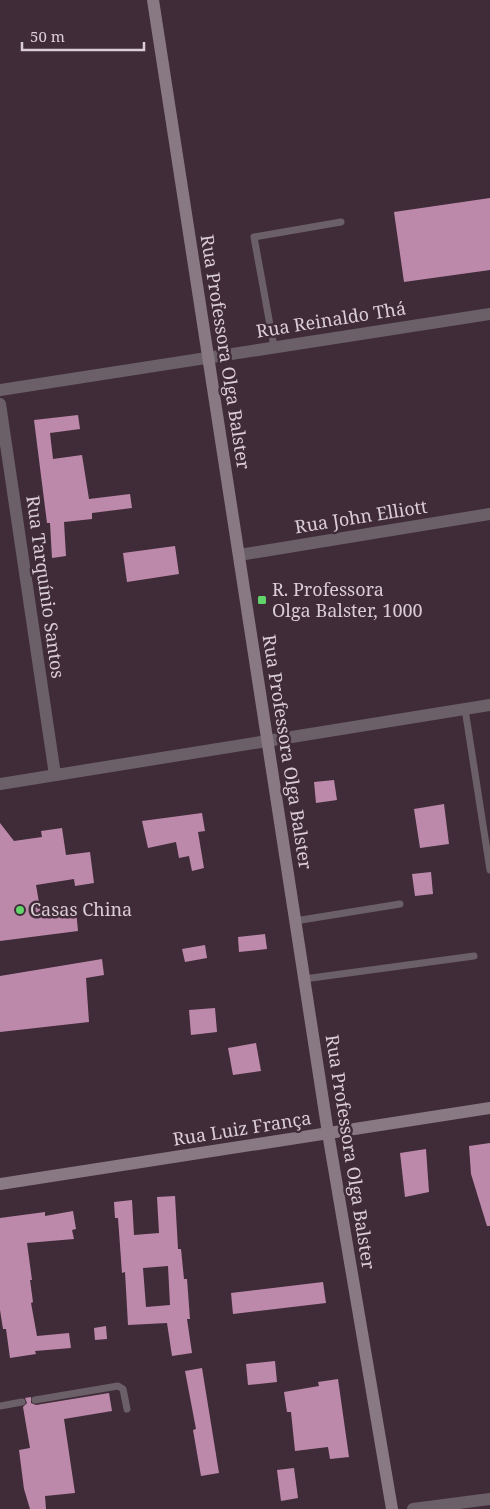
<svg xmlns="http://www.w3.org/2000/svg" width="490" height="1509" font-family="'Noto Serif',serif">
  <style>
    .building { fill: #bd89ab; fill-rule: evenodd }
    .lines { fill: none; stroke-linecap: round; stroke-linejoin: round }
    .service { stroke: #6b6067; stroke-width: 7 }
    .minor { stroke: #6b6067; stroke-width: 12 }
    .tertiary { stroke: #6b6067; stroke-width: 12 }
    .secondary { stroke: #897983; stroke-width: 12 }
    .poi-dot { fill: #61d46a; stroke: #402c39; stroke-width: 2 }
    .labels { text-anchor: middle; stroke-width: 5; stroke-linejoin: round; paint-order: stroke }
    .street-label { font-size: 18px; fill: #dacdd5; stroke: #402c39 }
    .poi-label { font-size: 18px; fill: #dacdd5; stroke: #402c39; text-anchor: start }
  </style>
  <rect width="100%" height="100%" fill="#402c39"/>
  <g class="building">
    <polygon points="490,198 490,270 404,282 394,212"/>
    <polygon points="78,415 80,429 50,433 53,459 82,455 89,499 130,494 132,508 92,513 92,519 64,522 66,556 52,558 50,523 47,523 34,420"/>
    <polygon points="175,546 179,574 127,582 123,553"/>
    <polygon points="334,780 337,800 316,803 314,782"/>
    <polygon points="444,804 449,844 420,848 414,809"/>
    <polygon points="202,813 205,831 198,832 204,868 192,871 189,856 179,858 176,842 148,848 142,821"/>
    <polygon points="0,823 14,841 42,837 41,831 62,828 66,855 90,852 94,883 75,886 74,879 36,885 41,914 76,910 78,931 0,941"/>
    <polygon points="431,872 433,894 415,896 412,874"/>
    <polygon points="265,934 267,949 239,952 238,937"/>
    <polygon points="205,945 207,958 185,962 182,949"/>
    <polygon points="102,959 104,975 86,978 89,1022 0,1032 0,976"/>
    <polygon points="215,1008 217,1032 191,1035 189,1010"/>
    <polygon points="256,1043 261,1071 233,1075 228,1048"/>
    <polygon points="490,1143 490,1226 487,1226 471,1174 469,1146"/>
    <polygon points="426,1149 429,1192 405,1197 400,1153"/>
    <path d="M 175,1196 L 178,1249 L 181,1249 L 184,1279 L 187,1279 L 190,1319 L 187,1319 L 192,1353 L 172,1356 L 167,1323 L 128,1325 L 125,1272 L 122,1273 L 118,1218 L 115,1218 L 114,1202 L 132,1200 L 134,1235 L 159,1233 L 157,1197 ZM 168,1266 L 170,1305 L 146,1307 L 143,1268 Z"/>
    <polygon points="73,1211 76,1229 72,1230 74,1239 27,1243 32,1280 30,1280 33,1302 31,1303 37,1336 69,1333 71,1348 35,1351 36,1354 10,1358 6,1329 3,1329 0,1310 0,1218 45,1212 45,1216"/>
    <polygon points="323,1282 326,1303 233,1314 231,1293"/>
    <polygon points="106,1326 107,1339 95,1340 94,1328"/>
    <polygon points="275,1361 277,1382 248,1385 246,1364"/>
    <polygon points="202,1368 219,1473 201,1476 193,1430 196,1429 185,1371"/>
    <polygon points="338,1379 349,1457 330,1459 328,1447 295,1451 291,1412 287,1412 284,1392 319,1386 318,1382"/>
    <polygon points="109,1393 112,1411 64,1419 75,1493 45,1496 46,1509 30,1509 24,1489 19,1450 30,1448 23,1407 27,1403 25,1398 31,1397 31,1403 36,1405"/>
    <polygon points="294,1468 298,1498 281,1501 277,1470"/>
  </g>
  <g class="lines">
    <g class="service">
      <polyline points="274,347 254,237 341,222"/>
      <polyline points="465,709 490,870"/>
      <polyline points="295,921 400,904"/>
      <polyline points="304,979 474,956"/>
      <polyline points="35,1400 118,1386 123,1389 127,1409"/>
      <polyline points="0,1406 22,1402"/>
    </g>
    <g class="minor">
      <polyline points="0,390 490,314"/>
      <polyline points="0,404 55,775"/>
      <polyline points="239,555 490,514"/>
    </g>
    <g class="tertiary">
      <polyline points="0,784 490,705"/>
      <polyline points="413,1509 490,1499"/>
    </g>
    <g class="secondary">
      <polyline points="153,0 328,1133 392,1509"/>
      <polyline points="0,1184 490,1108"/>
    </g>
  </g>
  <g class="poi-dot">
    <rect x="257" y="595" width="10" height="10" rx="2.5"/>
    <circle cx="20" cy="910" r="5"/>
  </g>
  <g class="labels">
    <g class="street-label">
      <text transform="translate(331 320) rotate(-9)" y="6">Rua Reinaldo Thá</text>
      <text transform="translate(225 352) rotate(81)" y="6">Rua Professora Olga Balster</text>
      <text transform="translate(361 517) rotate(-9)" y="6">Rua John Elliott</text>
      <text transform="translate(45 587) rotate(82)" y="6">Rua Tarquínio Santos</text>
      <text transform="translate(287 752) rotate(81)" y="6">Rua Professora Olga Balster</text>
      <text transform="translate(242 1129) rotate(-9)" y="6">Rua Luiz França</text>
      <text transform="translate(350 1152) rotate(81)" y="6">Rua Professora Olga Balster</text>
    </g>
    <g class="poi-label">
      <text x="272" y="596">R. Professora<tspan x="272" dy="21">Olga Balster, 1000</tspan></text>
      <text x="30" y="916">Casas China</text>
    </g>
  </g>
  <path d="M22 42v8h122v-8" fill="none" stroke="#dacdd5" stroke-width="2.5"/>
  <text x="30" y="42" font-size="15" fill="#dacdd5" stroke="#402c39" stroke-width="4" paint-order="stroke">50 m</text>
</svg>
